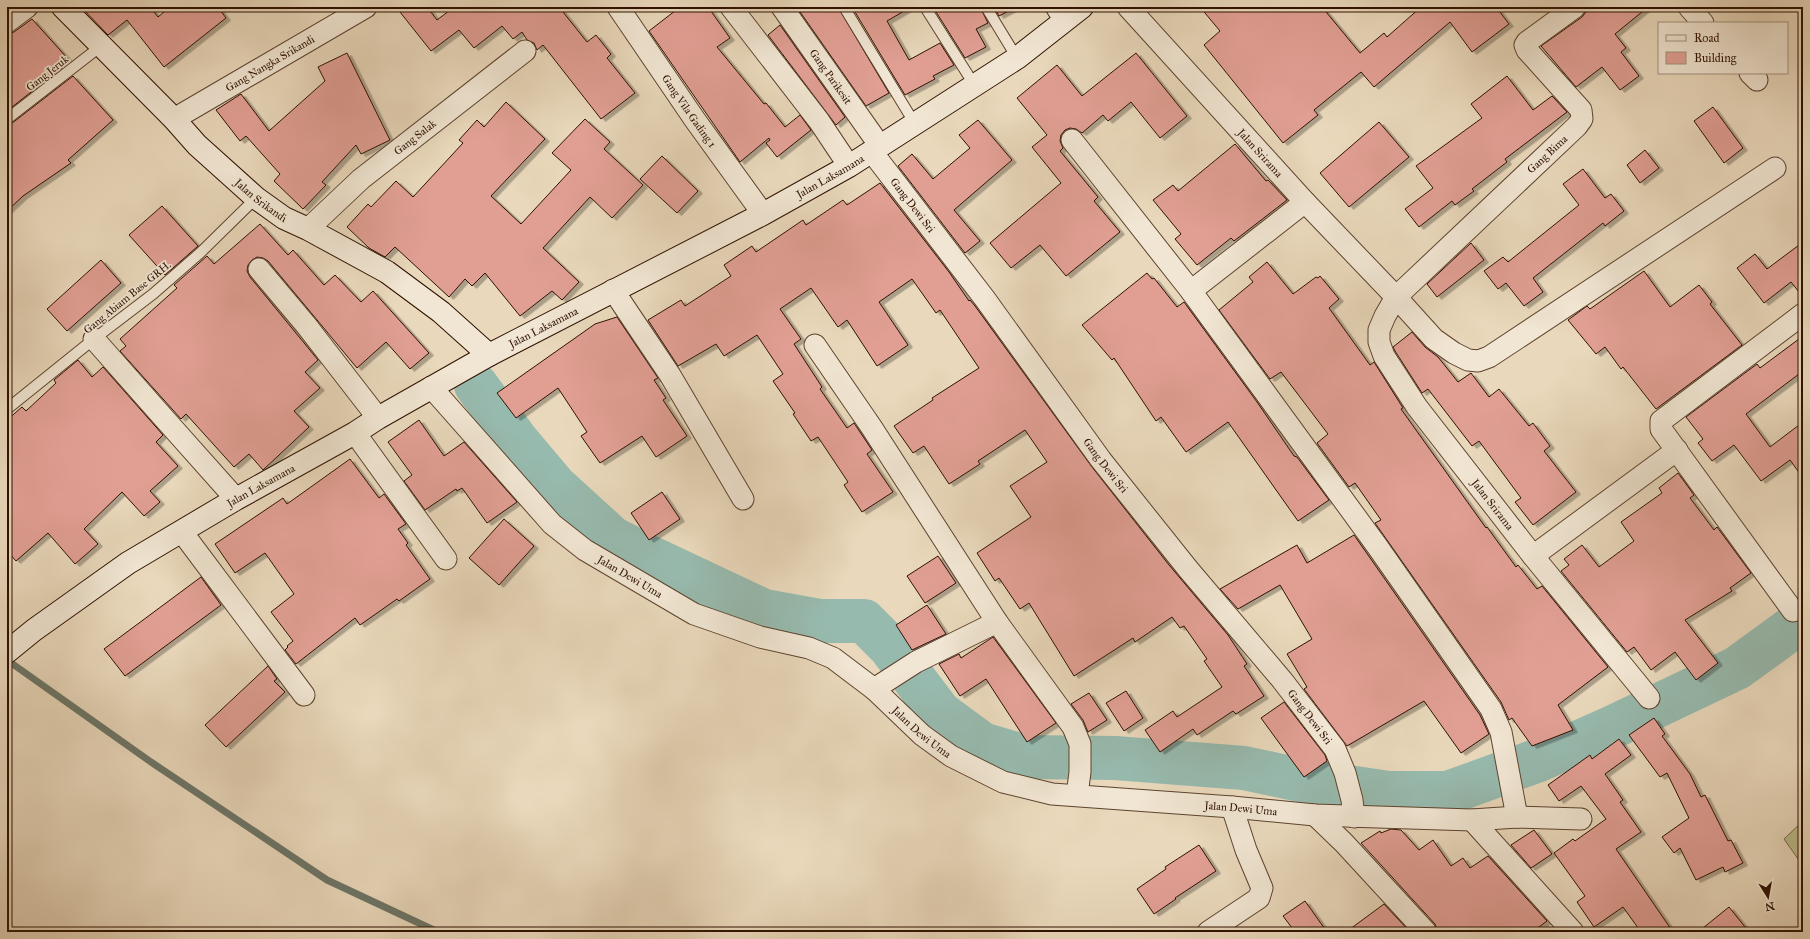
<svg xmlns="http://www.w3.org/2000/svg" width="1810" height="939" font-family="'IM FELL Great Primer',serif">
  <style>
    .green { fill: #bcbd8c; stroke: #756746 }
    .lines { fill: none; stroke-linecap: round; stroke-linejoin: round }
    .stream { stroke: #6d7668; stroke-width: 7 }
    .river { stroke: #97baae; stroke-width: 44 }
    .building { fill: #e19f94; stroke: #2e1100; filter: url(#shadow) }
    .lane-casing { stroke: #5d432f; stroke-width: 12 }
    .street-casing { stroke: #5d432f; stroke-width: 23 }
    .secondary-casing { stroke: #2e1100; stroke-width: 24 }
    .lane { stroke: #f1e6d3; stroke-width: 10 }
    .street { stroke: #f1e6d3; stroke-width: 21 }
    .secondary { stroke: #f1e6d3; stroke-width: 22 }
    .labels { text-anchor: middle; stroke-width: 3.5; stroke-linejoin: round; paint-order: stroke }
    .street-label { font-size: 11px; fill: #2e1100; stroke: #f1e6d3 }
  </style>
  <defs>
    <filter id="shadow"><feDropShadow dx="4.5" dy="2.5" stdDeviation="0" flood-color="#0004"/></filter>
  </defs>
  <rect width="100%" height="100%" fill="#e9d8bb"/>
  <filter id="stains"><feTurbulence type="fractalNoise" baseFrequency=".005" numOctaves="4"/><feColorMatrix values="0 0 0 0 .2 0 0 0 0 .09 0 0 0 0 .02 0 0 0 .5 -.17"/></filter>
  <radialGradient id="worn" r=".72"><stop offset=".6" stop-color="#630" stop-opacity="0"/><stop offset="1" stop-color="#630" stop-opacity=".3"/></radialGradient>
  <polygon class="green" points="1803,821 1803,866 1784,839"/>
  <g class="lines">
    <polyline class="stream" points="7,660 151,762 327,880 438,932"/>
    <polyline class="river" points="476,385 517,441 555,486 612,538 649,557 764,611 819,621 864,621 890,647 940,713 982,744 1026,757 1115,758 1244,768 1300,780 1389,793 1448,793 1539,760 1613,727 1737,668 1803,620"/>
  </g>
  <g class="building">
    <polygon points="81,7 150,7 158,17 170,7 218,7 226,18 164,67 127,20 108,35"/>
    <polygon points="396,7 427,7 437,20 454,7 559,7 587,42 596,35 611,54 607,58 635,93 601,119 543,45 537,50 534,43 527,40 522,32 513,39 502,26 474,48 459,30 431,51"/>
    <polygon points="680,7 708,7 730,38 717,47 764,104 766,103 785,127 800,115 811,130 777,157 766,143 770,140 769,138 740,162 649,31"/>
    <polygon points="801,7 838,7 889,93 866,106 798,9"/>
    <polygon points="852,7 911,7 887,21 909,60 940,43 954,65 933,76 935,79 905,95"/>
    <polygon points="933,7 980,7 988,23 976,29 986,47 965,58"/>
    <polygon points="994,7 1016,7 999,16"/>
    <polygon points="1200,7 1322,7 1360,53 1384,33 1387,37 1421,7 1496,7 1509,24 1472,52 1450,22 1374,87 1361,72 1314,110 1318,115 1283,143 1204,45 1220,31"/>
    <polygon points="1587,7 1648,7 1615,34 1626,48 1621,52 1639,76 1620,90 1602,67 1576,87 1541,46 1582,17 1586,12"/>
    <polygon points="32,19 69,60 63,65 64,66 7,111 7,34 14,32"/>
    <polygon points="780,25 845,117 836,125 768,35"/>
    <polygon points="347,53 390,140 361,154 356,145 322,182 326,185 303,209 274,181 280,174 246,136 240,141 216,110 241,94 269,131 325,81 318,67"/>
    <polygon points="1136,53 1187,116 1160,138 1131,102 1108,121 1103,115 1082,133 1076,129 1070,128 1065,130 1061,135 1060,141 1063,148 1060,151 1098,197 1094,201 1120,232 1066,276 1040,245 1011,268 990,243 1061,183 1032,147 1047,135 1017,98 1057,65 1082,96"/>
    <polygon points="73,76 113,120 68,160 71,163 23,196 7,211 7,125 11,124"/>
    <polygon points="1507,76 1533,110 1552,96 1567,112 1505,159 1507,162 1472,189 1474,191 1455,205 1452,201 1419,227 1405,209 1433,188 1416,166 1482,118 1471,104"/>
    <polygon points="506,102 545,139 491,196 521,224 571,170 552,153 585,119 610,142 604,149 643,185 612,218 590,197 543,248 579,282 562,300 552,291 520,316 485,273 472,286 465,279 449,297 395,247 385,257 369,248 347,227 368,204 371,207 396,181 413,197 463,143 459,140 477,120 484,127"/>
    <polygon points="1713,107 1743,148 1724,163 1694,121"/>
    <polygon points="978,120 1012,160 954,210 980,241 965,253 898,166 912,154 933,179 970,148 959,135"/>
    <polygon points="1379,122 1409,157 1349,207 1320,173"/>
    <polygon points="1235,144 1266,181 1268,180 1287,200 1234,241 1231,238 1197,265 1175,239 1181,234 1153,200 1173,185 1178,191"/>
    <polygon points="1645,150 1659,168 1640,183 1627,165"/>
    <polygon points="662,156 698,191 677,213 640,179"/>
    <polygon points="1583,169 1605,198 1611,194 1624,211 1605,226 1603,223 1533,278 1543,292 1524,306 1506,283 1498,289 1484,271 1503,257 1508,262 1579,205 1563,184"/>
    <polygon points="880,183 949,272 969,301 970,300 975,306 1092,467 1169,565 1228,635 1247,664 1244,666 1264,696 1236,714 1233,711 1197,735 1193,729 1160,752 1145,730 1173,711 1177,717 1222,687 1204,661 1207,659 1184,626 1180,628 1172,617 1135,642 1133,638 1074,676 1029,603 1020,609 999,578 995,581 977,553 1031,517 1010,486 1047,462 1025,430 978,461 980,464 949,484 924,446 913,453 894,426 933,400 932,398 979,368 940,310 936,313 912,279 879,302 908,345 877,366 847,320 838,327 811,288 780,309 801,339 794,344 822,387 820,389 847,428 854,423 872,450 867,454 893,492 862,512 844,485 848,482 818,437 811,441 793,414 795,413 773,381 783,374 757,335 724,356 716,344 678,366 648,320 681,300 685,306 731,276 724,265 752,246 756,252 803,220 806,225 843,200 847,205"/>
    <polygon points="162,206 198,246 165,275 129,235"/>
    <polygon points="260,224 288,255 293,250 324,285 335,275 361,302 373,291 429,353 410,369 386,342 357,368 268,261 263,258 257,257 252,260 248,265 247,271 250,277 318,360 305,372 320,388 294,411 309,427 263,470 249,454 234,467 186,414 181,419 120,351 126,346 120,339 177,288 174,285 207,256 214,264"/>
    <polygon points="1803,242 1803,297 1791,282 1764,303 1737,268 1755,254 1767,269"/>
    <polygon points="1471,243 1484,260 1437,297 1427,284"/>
    <polygon points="101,260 121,283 67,331 47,309"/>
    <polygon points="1267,262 1293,294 1316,277 1318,278 1320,276 1339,299 1329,308 1370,365 1374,362 1403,408 1401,409 1486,528 1487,527 1516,567 1518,565 1537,589 1542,586 1608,667 1558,705 1573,730 1532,746 1512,718 1509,720 1501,702 1375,523 1381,520 1355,483 1349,487 1317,443 1328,434 1281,372 1270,379 1219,310 1253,282 1249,277"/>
    <polygon points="1644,271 1670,307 1699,285 1712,302 1710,304 1742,345 1656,409 1623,367 1621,369 1605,347 1596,354 1568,320 1587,306 1590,309"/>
    <polygon points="1147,273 1152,279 1154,278 1177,307 1184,302 1257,402 1294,456 1297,457 1329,500 1298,521 1228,422 1186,452 1161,417 1156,421 1114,358 1112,360 1082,325"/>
    <polygon points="617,317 658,378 654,380 666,398 663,400 687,436 656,457 642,436 600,463 581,436 587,432 558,388 516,418 497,393 595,324"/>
    <polygon points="1412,332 1425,347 1438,357 1458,382 1471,373 1489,397 1499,389 1529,426 1533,423 1550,446 1544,451 1576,492 1533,525 1515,502 1521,498 1479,441 1472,446 1428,389 1422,393 1395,351 1393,347"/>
    <polygon points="1803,336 1803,371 1746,414 1770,447 1803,422 1803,478 1790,460 1761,481 1734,445 1712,461 1698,443 1703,439 1686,417 1757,364 1760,368"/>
    <polygon points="78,360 92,377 103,367 163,435 156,442 178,466 150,491 160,502 144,516 122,492 84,529 98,544 75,564 48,533 16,561 7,551 7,420 22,407 26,411 56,383 54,380"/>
    <polygon points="419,420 444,456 464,442 517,502 487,523 462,488 457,491 456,489 425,510 404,481 412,475 388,442"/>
    <polygon points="350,459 379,498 384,494 406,524 398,529 408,543 406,545 430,579 399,601 397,599 360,625 355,618 296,664 285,650 288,647 287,646 293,641 271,612 294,594 265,553 235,573 215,544 283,498 287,504"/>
    <polygon points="1678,473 1694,495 1690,498 1714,530 1717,527 1751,573 1730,588 1732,591 1685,620 1718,663 1696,680 1675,652 1651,670 1634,647 1627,652 1561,571 1569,565 1564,559 1582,545 1599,567 1634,541 1621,522 1662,493 1659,488"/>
    <polygon points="662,492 680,519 649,540 631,513"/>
    <polygon points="504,519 534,546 499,585 469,558"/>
    <polygon points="1354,535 1480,715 1489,734 1461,753 1424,701 1347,746 1304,689 1307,687 1287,654 1312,639 1280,585 1238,609 1220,589 1297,545 1307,563"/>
    <polygon points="938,556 956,583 925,603 907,576"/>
    <polygon points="201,577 221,605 125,676 104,649"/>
    <polygon points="927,605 946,634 912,650 896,625"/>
    <polygon points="993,637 1056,723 1027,742 986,679 960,696 939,664 959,654 961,658"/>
    <polygon points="268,666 277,679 274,681 285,692 226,747 205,725"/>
    <polygon points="1126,691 1143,718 1124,731 1106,703"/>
    <polygon points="1089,693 1107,720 1088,732 1083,720 1071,704"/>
    <polygon points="1284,702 1325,755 1327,761 1304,777 1261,718"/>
    <polygon points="1654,718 1665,734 1662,736 1690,774 1701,797 1705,795 1728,841 1731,840 1743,863 1725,872 1723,867 1696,880 1680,848 1674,853 1662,837 1689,818 1667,773 1660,777 1629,735"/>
    <polygon points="1619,739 1631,755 1605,774 1623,800 1620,802 1641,832 1616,849 1673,932 1641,932 1623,907 1594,927 1577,902 1585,896 1554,853 1573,839 1575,841 1606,819 1581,786 1559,801 1548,785 1590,755 1592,759"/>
    <polygon points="1391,829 1401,830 1419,850 1433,840 1451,866 1463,858 1470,868 1488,856 1547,921 1532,932 1438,932 1435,924 1361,843 1380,831 1381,833"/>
    <polygon points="1534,830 1552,854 1531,868 1511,845"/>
    <polygon points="1199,845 1216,871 1175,898 1176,899 1154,914 1137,889 1166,869 1165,867"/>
    <polygon points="1305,901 1327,932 1295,932 1283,916"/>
    <polygon points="1384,904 1410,932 1346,932"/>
    <polygon points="1729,907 1749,932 1698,932"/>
  </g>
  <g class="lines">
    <defs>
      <g id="lane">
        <polyline points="844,7 915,124"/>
        <polyline points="925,7 975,86"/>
        <polyline points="986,7 1017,58"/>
        <polyline points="1050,7 1061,25"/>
        <polyline points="7,119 101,46"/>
        <polyline points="7,409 94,339 153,294 200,253 256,198"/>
      </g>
      <g id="street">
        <path id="s1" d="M 618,7 L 695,120 L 763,214"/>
        <polyline points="731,7 819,121 849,166"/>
        <path id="s2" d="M 782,7 L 880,146"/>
        <path id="s3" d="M 1128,7 L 1305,202 L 1396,297 L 1434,339 L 1454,353 L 1468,360 L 1478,361 L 1489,357 L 1775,168"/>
        <path id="s4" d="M 1575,7 L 1527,42 L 1525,45 L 1527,50 L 1581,110 L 1582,119 L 1577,126 L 1396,297 L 1385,316 L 1379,330 L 1379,342 L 1384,356 L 1417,407 L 1533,556 L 1649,698"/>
        <polyline points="1689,7 1703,23"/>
        <polyline points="7,22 27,7"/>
        <polyline points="1750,73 1757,80"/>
        <path id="s5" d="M 174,119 L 366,7"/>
        <polyline points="1072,140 1191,291 1377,546 1491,709 1501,732 1517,817"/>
        <path id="s6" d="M 872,152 L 985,299 L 1101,460 L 1188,569 L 1282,680 L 1335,749 L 1345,773 L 1352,800 L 1354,817"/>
        <path id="s7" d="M 308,229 L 361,179 L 525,51"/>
        <polyline points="259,269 306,325 378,418"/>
        <polyline points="613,290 670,375 743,499"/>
        <polyline points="1191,291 1305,202"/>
        <polyline points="94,339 162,416 236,499"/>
        <polyline points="815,345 872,428 997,622 1073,727 1080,744 1080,772 1077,795"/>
        <path id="s8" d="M 431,387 L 552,524 L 585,550 L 694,614 L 760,637 L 809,648 L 833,658 L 874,689 L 922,735 L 951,756 L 1003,782 L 1052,794 L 1232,807 L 1315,815 L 1472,820 L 1517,817 L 1581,819"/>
        <polyline points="355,433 446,559"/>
        <polyline points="182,532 304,695"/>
        <polyline points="1533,556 1677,450"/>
        <polyline points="1793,611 1661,429 1661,421 1803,314"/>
        <polyline points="874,689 916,662 997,622"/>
        <polyline points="1315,815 1344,843 1426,932"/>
        <polyline points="1472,820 1573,932"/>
        <polyline points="1208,932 1259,898 1262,888 1246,850 1232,807"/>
      </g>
      <g id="secondary">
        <path id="s9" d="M 63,7 L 174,119 L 197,145 L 256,198 L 284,218 L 308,229 L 387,272 L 441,312 L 489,355"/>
        <path id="s10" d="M 7,652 L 34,630 L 128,563 L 236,499 L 355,433 L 378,418 L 489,355 L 763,214 L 849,166 L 1017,58 L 1082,7"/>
      </g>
    </defs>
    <use href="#lane" class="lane-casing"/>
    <use href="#street" class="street-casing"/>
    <use href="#secondary" class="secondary-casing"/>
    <use href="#lane" class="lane"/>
    <use href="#street" class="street"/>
    <use href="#secondary" class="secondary"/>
  </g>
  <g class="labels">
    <g class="street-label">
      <text dy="4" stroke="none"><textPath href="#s5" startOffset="111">Gang Nangka Srikandi</textPath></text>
      <text transform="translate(47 73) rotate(-38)" y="4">Gang Jeruk</text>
      <text dy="4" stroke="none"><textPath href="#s2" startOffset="85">Gang Parikesit</textPath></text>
      <text dy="4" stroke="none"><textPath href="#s1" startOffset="126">Gang Vila Gading 1</textPath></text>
      <text dy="4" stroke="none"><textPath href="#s7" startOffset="141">Gang Salak</textPath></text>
      <text dy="4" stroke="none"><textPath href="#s3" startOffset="197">Jalan Srirama</textPath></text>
      <text transform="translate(1547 154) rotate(-43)" y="4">Gang Bima</text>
      <text dy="4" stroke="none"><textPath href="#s10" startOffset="952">Jalan Laksamana</textPath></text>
      <text dy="4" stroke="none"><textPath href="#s9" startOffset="277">Jalan Srikandi</textPath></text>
      <text dy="4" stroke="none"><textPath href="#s6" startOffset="67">Gang Dewi Sri</textPath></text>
      <text transform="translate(127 297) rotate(-39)" y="4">Gang Abiam Base GRH.</text>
      <text dy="4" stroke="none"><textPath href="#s10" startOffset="628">Jalan Laksamana</textPath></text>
      <text dy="4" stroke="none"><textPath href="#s6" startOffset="391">Gang Dewi Sri</textPath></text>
      <text dy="4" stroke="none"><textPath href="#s10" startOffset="304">Jalan Laksamana</textPath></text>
      <text dy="4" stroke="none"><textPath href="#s4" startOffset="664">Jalan Srirama</textPath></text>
      <text dy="4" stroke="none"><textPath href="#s8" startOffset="277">Jalan Dewi Uma</textPath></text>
      <text dy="4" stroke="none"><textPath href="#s6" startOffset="715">Gang Dewi Sri</textPath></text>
      <text dy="4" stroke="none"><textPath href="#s8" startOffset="613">Jalan Dewi Uma</textPath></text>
      <text dy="4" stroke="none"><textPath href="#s8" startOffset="949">Jalan Dewi Uma</textPath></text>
    </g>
  </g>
  <rect width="1810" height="939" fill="none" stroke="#e9d8bb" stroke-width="24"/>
  <rect x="8" y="8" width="1794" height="923" fill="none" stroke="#2e1100" stroke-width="2"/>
  <rect x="12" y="12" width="1786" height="915" fill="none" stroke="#2e1100"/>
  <rect x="1658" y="22" width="130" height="52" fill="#f1e6d3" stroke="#a3917f"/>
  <rect x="1666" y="35" width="20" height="6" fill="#f1e6d3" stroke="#a3917f"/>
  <text x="1694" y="42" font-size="12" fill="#2e1100">Road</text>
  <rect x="1666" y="52" width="20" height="12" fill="#e19f94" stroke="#a3917f"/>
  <text x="1694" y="62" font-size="12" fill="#2e1100">Building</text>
  <g transform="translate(1768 897) rotate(169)" stroke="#f1e6d3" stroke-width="3" paint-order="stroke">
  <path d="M0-3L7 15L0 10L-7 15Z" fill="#2e1100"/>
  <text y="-6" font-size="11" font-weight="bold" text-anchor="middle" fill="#2e1100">N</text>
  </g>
  <rect width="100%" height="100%" filter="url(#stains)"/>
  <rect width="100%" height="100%" fill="url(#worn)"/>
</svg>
